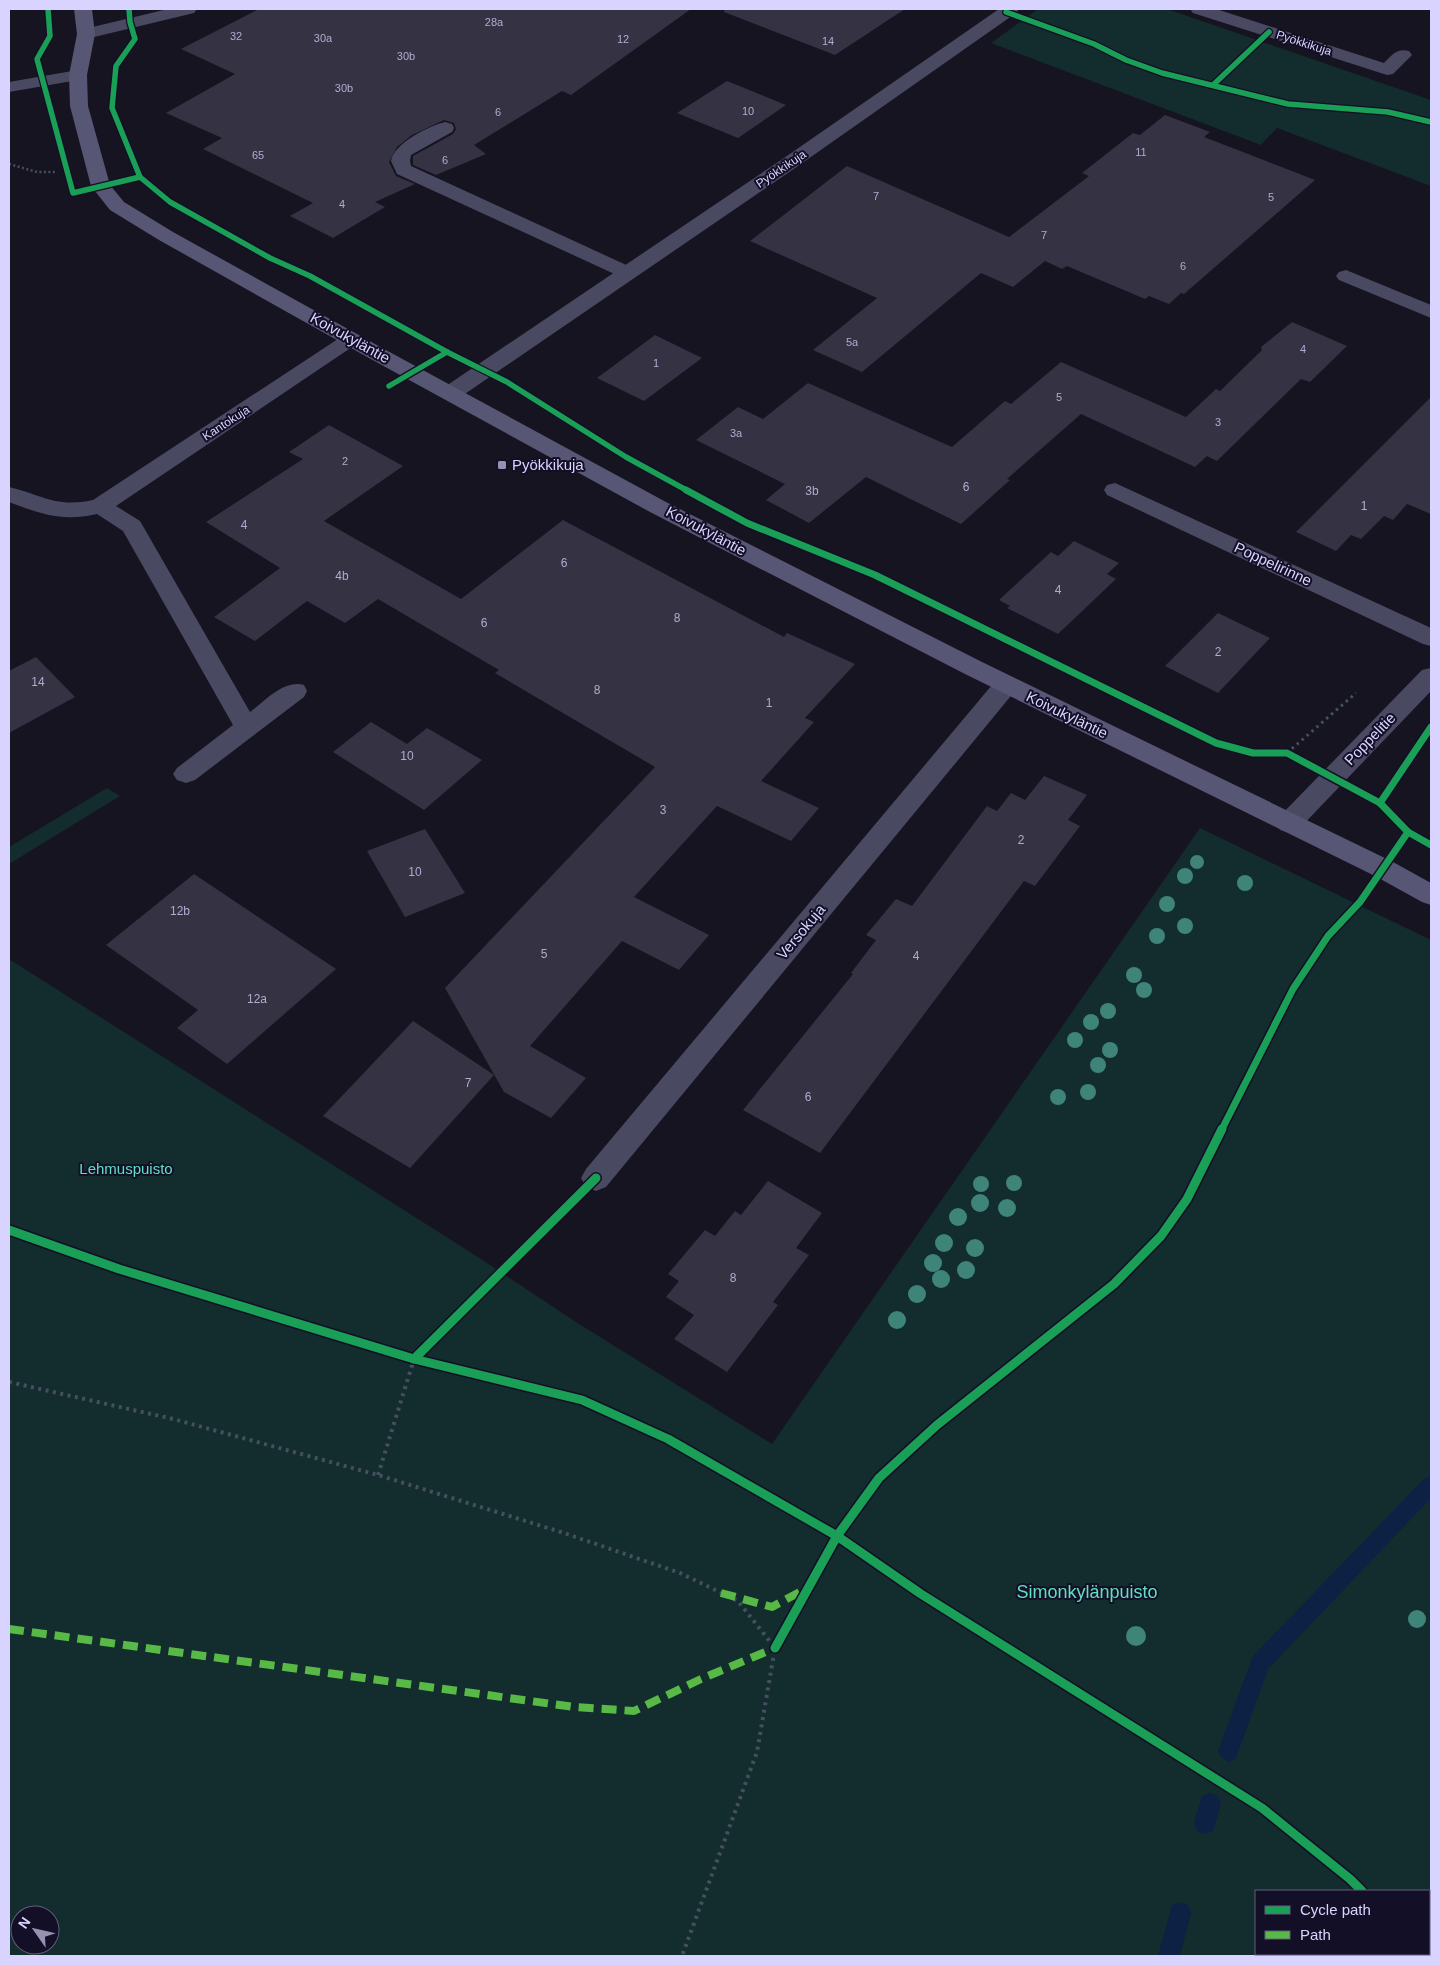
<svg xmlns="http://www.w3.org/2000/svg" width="1440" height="1965" font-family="Arial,sans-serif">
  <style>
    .green { fill: #132c2d; fill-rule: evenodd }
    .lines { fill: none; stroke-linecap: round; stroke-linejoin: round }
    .stream { fill: #0d2144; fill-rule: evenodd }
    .building { fill: #343243 }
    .path-far2 { stroke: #44505f; stroke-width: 2.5; stroke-dasharray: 2 2.5; stroke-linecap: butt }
    .path-far1 { stroke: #44505f; stroke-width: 3; stroke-dasharray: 2.5 4; stroke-linecap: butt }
    .path { stroke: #44505f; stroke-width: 4; stroke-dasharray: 3 4.5; stroke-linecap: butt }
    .service { fill: #4a4962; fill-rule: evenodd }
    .minor { fill: #4a4962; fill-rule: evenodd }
    .secondary { fill: #575674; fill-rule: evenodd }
    .quiet { stroke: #58b947; stroke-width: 8; stroke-dasharray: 15 8; stroke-linecap: butt }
    .cycleway-far2-casing { stroke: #130f26; stroke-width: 8 }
    .cycleway-far1-casing { stroke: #130f26; stroke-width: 10 }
    .cycleway-casing { stroke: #130f26; stroke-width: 12 }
    .cycleway-far2 { stroke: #1a9f57; stroke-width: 5.5 }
    .cycleway-far1 { stroke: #1a9f57; stroke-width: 7 }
    .cycleway { stroke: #1a9f57; stroke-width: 9 }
    .tree { fill: #3e8478 }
    .poi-dot { fill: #9591b1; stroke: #130f26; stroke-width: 2 }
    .labels { text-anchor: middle; stroke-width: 4; stroke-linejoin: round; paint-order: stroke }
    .far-number-label { font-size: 11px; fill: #b0acd0 }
    .far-street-label { font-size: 12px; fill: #d9d4ff; stroke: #130f26 }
    .number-label { font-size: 12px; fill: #b0acd0 }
    .street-label { font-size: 15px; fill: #d9d4ff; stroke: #130f26 }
    .poi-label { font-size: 15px; fill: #d9d4ff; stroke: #130f26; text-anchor: start }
    .park-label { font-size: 15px; fill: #5fe0c0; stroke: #130f26 }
    .near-park-label { font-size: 18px; fill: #5fe0c0; stroke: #130f26 }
  </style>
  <rect width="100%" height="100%" fill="#161421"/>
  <g class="green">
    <polygon points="1038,9 1167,9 1431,100 1431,186 1277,128 1261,145 991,43"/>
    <polygon points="107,788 120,796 9,864 9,847"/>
    <path d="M 1200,828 L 1431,940 L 1431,1956 L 9,1956 L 9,959 L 481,1259 L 576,1322 L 772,1444 ZM 1429,1891 L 1429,1954 L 1256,1954 L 1256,1891 ZM 20,1915 L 50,1915 L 50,1945 L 20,1945 Z"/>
  </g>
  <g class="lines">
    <g class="stream">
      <polygon points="1431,1476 1431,1498 1268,1669 1236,1758 1229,1762 1222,1758 1218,1751 1253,1656 1424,1479"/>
      <polygon points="1210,1793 1218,1796 1221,1804 1213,1831 1205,1834 1197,1831 1194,1823 1202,1796"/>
      <polygon points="1180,1902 1188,1905 1191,1913 1180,1956 1158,1956 1172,1905"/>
    </g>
  </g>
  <g class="building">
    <polygon points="259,9 691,9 571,95 562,91 474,145 486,154 436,175 413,165 413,156 453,134 456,129 454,123 444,120 412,135 397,147 389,162 396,176 415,184 375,202 385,207 333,238 290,216 313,203 203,149 222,138 166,113 235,74 181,49"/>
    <polygon points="725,9 905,9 835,55 724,12"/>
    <polygon points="727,81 786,105 738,138 677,113"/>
    <polygon points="1165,115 1210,132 1204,137 1315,180 1184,294 1181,293 1169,304 1149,296 1145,299 1067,266 1062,269 1045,261 1013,287 981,273 862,372 813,350 877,298 750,241 847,166 1009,237 1089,176 1082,173 1133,133 1140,135"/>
    <polygon points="1292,322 1347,346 1310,382 1301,379 1217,461 1207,456 1195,467 1081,414 1007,479 1010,480 961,524 866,477 809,523 766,500 785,484 696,440 738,407 763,419 808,383 952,447 1005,401 1011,404 1061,362 1186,417 1216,389 1220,391 1262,350 1261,347"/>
    <polygon points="655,335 702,358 644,401 597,378"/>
    <polygon points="1431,397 1431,514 1407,504 1393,520 1384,516 1361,539 1351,535 1336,551 1296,532"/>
    <polygon points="329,425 403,466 324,521 461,599 563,520 784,637 787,633 855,664 805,718 814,722 761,781 819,808 791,841 717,806 634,897 709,935 679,970 622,941 530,1046 586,1078 551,1118 504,1092 445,988 655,767 495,673 499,670 378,599 345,623 307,601 255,641 214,617 280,568 206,522 303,459 289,452"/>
    <polygon points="1074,541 1119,563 1107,574 1116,579 1058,634 1007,608 1010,606 999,600 1051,552 1058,556"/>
    <polygon points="1218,613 1270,638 1218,693 1165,666"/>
    <polygon points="36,657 75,697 9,733 9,671"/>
    <polygon points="371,722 407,744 427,728 482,760 424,810 333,752"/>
    <polygon points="1044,776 1087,795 1068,820 1080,826 1035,886 1024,881 820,1153 743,1110 853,974 851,973 876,940 866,935 896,899 912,906 987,806 997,811 1011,793 1025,800"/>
    <polygon points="425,829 465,893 405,917 367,851"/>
    <polygon points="194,874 336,969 227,1064 177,1028 198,1010 106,945"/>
    <polygon points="413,1021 494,1075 410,1168 323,1116"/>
    <polygon points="768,1181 822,1213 796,1248 809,1255 773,1302 778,1305 727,1372 674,1339 694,1315 666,1297 679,1281 668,1274 705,1230 715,1236 735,1211 741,1215"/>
  </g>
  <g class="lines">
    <polyline class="path-far2" points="9,164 37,172 57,172"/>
    <polyline class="path-far1" points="1287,753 1356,693"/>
    <g class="path">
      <polyline points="9,1382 173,1419 378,1475 564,1533 680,1573 738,1601 775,1648 757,1752 682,1956"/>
      <polyline points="378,1475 414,1359"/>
    </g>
    <path class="service" d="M 445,122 L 452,124 L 454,128 L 452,132 L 411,155 L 410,161 L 411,166 L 635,269 L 638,273 L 635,277 L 628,279 L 621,277 L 397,174 L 391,161 C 394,143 429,126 445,122 Z"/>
    <g class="minor">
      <polygon points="168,9 197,9 194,13 86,39 80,38 77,34 80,30"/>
      <polygon points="999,9 1019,9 1016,13 798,166 459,398 451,399 443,398 440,393 443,388 784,158"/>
      <path d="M 1190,9 L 1216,9 L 1384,63 C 1392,55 1397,48 1409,51 L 1412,55 L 1393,74 L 1387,75 L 1193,13 Z"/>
      <polygon points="78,70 84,71 87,75 84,79 9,92 9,82"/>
      <polygon points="1346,270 1431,305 1431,318 1339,280 1336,276 1339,272"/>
      <path d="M 351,333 L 358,335 L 361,339 L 358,343 L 116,506 L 140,521 L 250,712 C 265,701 284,679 304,685 L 307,691 L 304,697 L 195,780 L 186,783 L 177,780 L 173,774 L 177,768 L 233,725 L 123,531 L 97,514 C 62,522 41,514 9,502 L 9,487 C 43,495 55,508 93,500 L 344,335 Z"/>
      <polygon points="1115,483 1431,628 1431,646 1423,644 1107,495 1104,490 1107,485"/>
      <polygon points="1431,668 1431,691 1298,830 1289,833 1280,830 1276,823 1280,816 1422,670"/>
      <polygon points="1006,677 1015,679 1018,685 1015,691 606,1187 596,1191 586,1187 581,1178 586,1169 997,679"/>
    </g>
    <polygon class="secondary" points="74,9 92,9 95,34 87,75 88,106 110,185 124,202 173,232 384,349 666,502 982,662 1393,862 1431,883 1431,905 1422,902 1375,876 965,674 650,512 369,358 159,240 110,210 91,186 70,106 69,75 77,34"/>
    <g class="quiet">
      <polyline points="721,1593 772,1607 807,1588"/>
      <polyline points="9,1629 574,1707 634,1711 701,1679 775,1648"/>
    </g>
    <defs>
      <g id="cycleway-far2">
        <polyline points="48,9 50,36 37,59 73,193 140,177"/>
        <polyline points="129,9 130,22 135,39 116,66 112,108 140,177 170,202 270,258 310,276 447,352 507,382 626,457 688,491"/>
        <polyline points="1006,12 1094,44 1126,60 1162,73 1288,104 1388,112 1431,122"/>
        <polyline points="1213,85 1269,32"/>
        <polyline points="389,386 447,352"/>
      </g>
      <g id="cycleway-far1">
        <polyline points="686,490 747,523 875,575 1216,743 1253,753 1287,753 1380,803 1408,832 1431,845"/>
        <polyline points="1380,803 1431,727"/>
        <polyline points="1221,1131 1293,989 1328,936 1360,902 1408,832"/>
      </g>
      <g id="cycleway">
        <polyline points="9,1230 119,1269 414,1359 582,1400 668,1439 837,1536 921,1594 1262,1808 1350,1879 1362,1891"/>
        <polyline points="414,1359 596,1178"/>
        <polyline points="775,1648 837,1536 879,1478 937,1425 1114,1284 1161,1236 1187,1199 1222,1129"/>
      </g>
    </defs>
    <use href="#cycleway-far2" class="cycleway-far2-casing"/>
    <use href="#cycleway-far1" class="cycleway-far1-casing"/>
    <use href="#cycleway" class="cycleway-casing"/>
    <use href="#cycleway-far2" class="cycleway-far2"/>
    <use href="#cycleway-far1" class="cycleway-far1"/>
    <use href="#cycleway" class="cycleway"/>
  </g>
  <g class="tree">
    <circle cx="1197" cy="862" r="7"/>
    <circle cx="1185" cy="876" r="8"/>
    <circle cx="1245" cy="883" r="8"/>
    <circle cx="1167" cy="904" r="8"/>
    <circle cx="1185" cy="926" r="8"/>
    <circle cx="1157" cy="936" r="8"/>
    <circle cx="1134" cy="975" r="8"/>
    <circle cx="1144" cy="990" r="8"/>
    <circle cx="1108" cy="1011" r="8"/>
    <circle cx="1091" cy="1022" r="8"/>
    <circle cx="1075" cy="1040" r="8"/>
    <circle cx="1110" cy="1050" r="8"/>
    <circle cx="1098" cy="1065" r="8"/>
    <circle cx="1088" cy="1092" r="8"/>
    <circle cx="1058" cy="1097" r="8"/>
    <circle cx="1014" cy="1183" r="8"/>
    <circle cx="981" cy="1184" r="8"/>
    <circle cx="980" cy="1203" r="9"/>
    <circle cx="1007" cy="1208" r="9"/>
    <circle cx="958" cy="1217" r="9"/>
    <circle cx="944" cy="1243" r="9"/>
    <circle cx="975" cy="1248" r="9"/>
    <circle cx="933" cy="1263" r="9"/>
    <circle cx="966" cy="1270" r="9"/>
    <circle cx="941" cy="1279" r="9"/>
    <circle cx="917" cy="1294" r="9"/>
    <circle cx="897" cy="1320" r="9"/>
    <circle cx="1417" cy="1619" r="9"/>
    <circle cx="1136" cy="1636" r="10"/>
  </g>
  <rect class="poi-dot" x="497" y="460" width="10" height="10" rx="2.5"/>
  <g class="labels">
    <g class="far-number-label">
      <text x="494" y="26">28a</text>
      <text x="236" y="40">32</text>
      <text x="323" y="42">30a</text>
      <text x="623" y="43">12</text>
      <text x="828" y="45">14</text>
      <text x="406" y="60">30b</text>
      <text x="344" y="92">30b</text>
      <text x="748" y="115">10</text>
      <text x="498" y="116">6</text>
      <text x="1141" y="156">11</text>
      <text x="258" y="159">65</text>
      <text x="445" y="164">6</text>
      <text x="876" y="200">7</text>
      <text x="1271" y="201">5</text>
      <text x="342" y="208">4</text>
      <text x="1044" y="239">7</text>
      <text x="1183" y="270">6</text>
      <text x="852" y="346">5a</text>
      <text x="1303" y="353">4</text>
      <text x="656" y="367">1</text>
      <text x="1059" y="401">5</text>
      <text x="1218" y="426">3</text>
      <text x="736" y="437">3a</text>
      <text x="345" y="465">2</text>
    </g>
    <g class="far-street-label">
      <text transform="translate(1304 43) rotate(18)" y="4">Pyökkikuja</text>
      <text transform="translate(781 169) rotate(-34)" y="4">Pyökkikuja</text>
      <text transform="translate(226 423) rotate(-33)" y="4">Kantokuja</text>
    </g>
    <g class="number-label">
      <text x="966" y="491">6</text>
      <text x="812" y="495">3b</text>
      <text x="1364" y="510">1</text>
      <text x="244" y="529">4</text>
      <text x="564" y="567">6</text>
      <text x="342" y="580">4b</text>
      <text x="1058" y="594">4</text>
      <text x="677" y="622">8</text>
      <text x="484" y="627">6</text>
      <text x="1218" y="656">2</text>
      <text x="38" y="686">14</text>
      <text x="597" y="694">8</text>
      <text x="769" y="707">1</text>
      <text x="407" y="760">10</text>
      <text x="663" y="814">3</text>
      <text x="1021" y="844">2</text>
      <text x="415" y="876">10</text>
      <text x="180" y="915">12b</text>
      <text x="544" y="958">5</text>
      <text x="916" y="960">4</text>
      <text x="257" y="1003">12a</text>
      <text x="468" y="1087">7</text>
      <text x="808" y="1101">6</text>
      <text x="733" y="1282">8</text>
    </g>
    <g class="street-label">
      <text transform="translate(350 338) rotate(29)" y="5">Koivukyläntie</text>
      <text transform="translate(706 531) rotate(28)" y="5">Koivukyläntie</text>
      <text transform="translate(1273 564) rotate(25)" y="5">Poppelirinne</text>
      <text transform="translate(1067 715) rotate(26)" y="5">Koivukyläntie</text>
      <text transform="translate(1370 739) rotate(-46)" y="5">Poppelitie</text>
      <text transform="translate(801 932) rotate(-50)" y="5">Versokuja</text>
    </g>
    <g class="poi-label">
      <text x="512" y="470">Pyökkikuja</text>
    </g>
    <g class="park-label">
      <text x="126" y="1174">Lehmuspuisto</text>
    </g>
    <g class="near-park-label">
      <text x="1087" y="1598">Simonkylänpuisto</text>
    </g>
  </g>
  <rect width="1440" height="1965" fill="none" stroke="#d9d4ff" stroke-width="20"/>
  <rect x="1255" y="1890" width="175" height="65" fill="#130f26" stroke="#625e7d"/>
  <rect x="1265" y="1906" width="25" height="8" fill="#1a9f57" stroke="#625e7d"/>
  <text x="1300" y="1915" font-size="15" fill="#d9d4ff">Cycle path</text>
  <rect x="1265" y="1931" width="25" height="8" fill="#58b947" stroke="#625e7d"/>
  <text x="1300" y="1940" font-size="15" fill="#d9d4ff">Path</text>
  <g transform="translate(35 1930) rotate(304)"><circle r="24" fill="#130f26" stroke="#625e7d"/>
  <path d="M0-4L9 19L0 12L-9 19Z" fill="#9591b1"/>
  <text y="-8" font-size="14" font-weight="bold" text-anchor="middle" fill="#d9d4ff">N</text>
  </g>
</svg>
